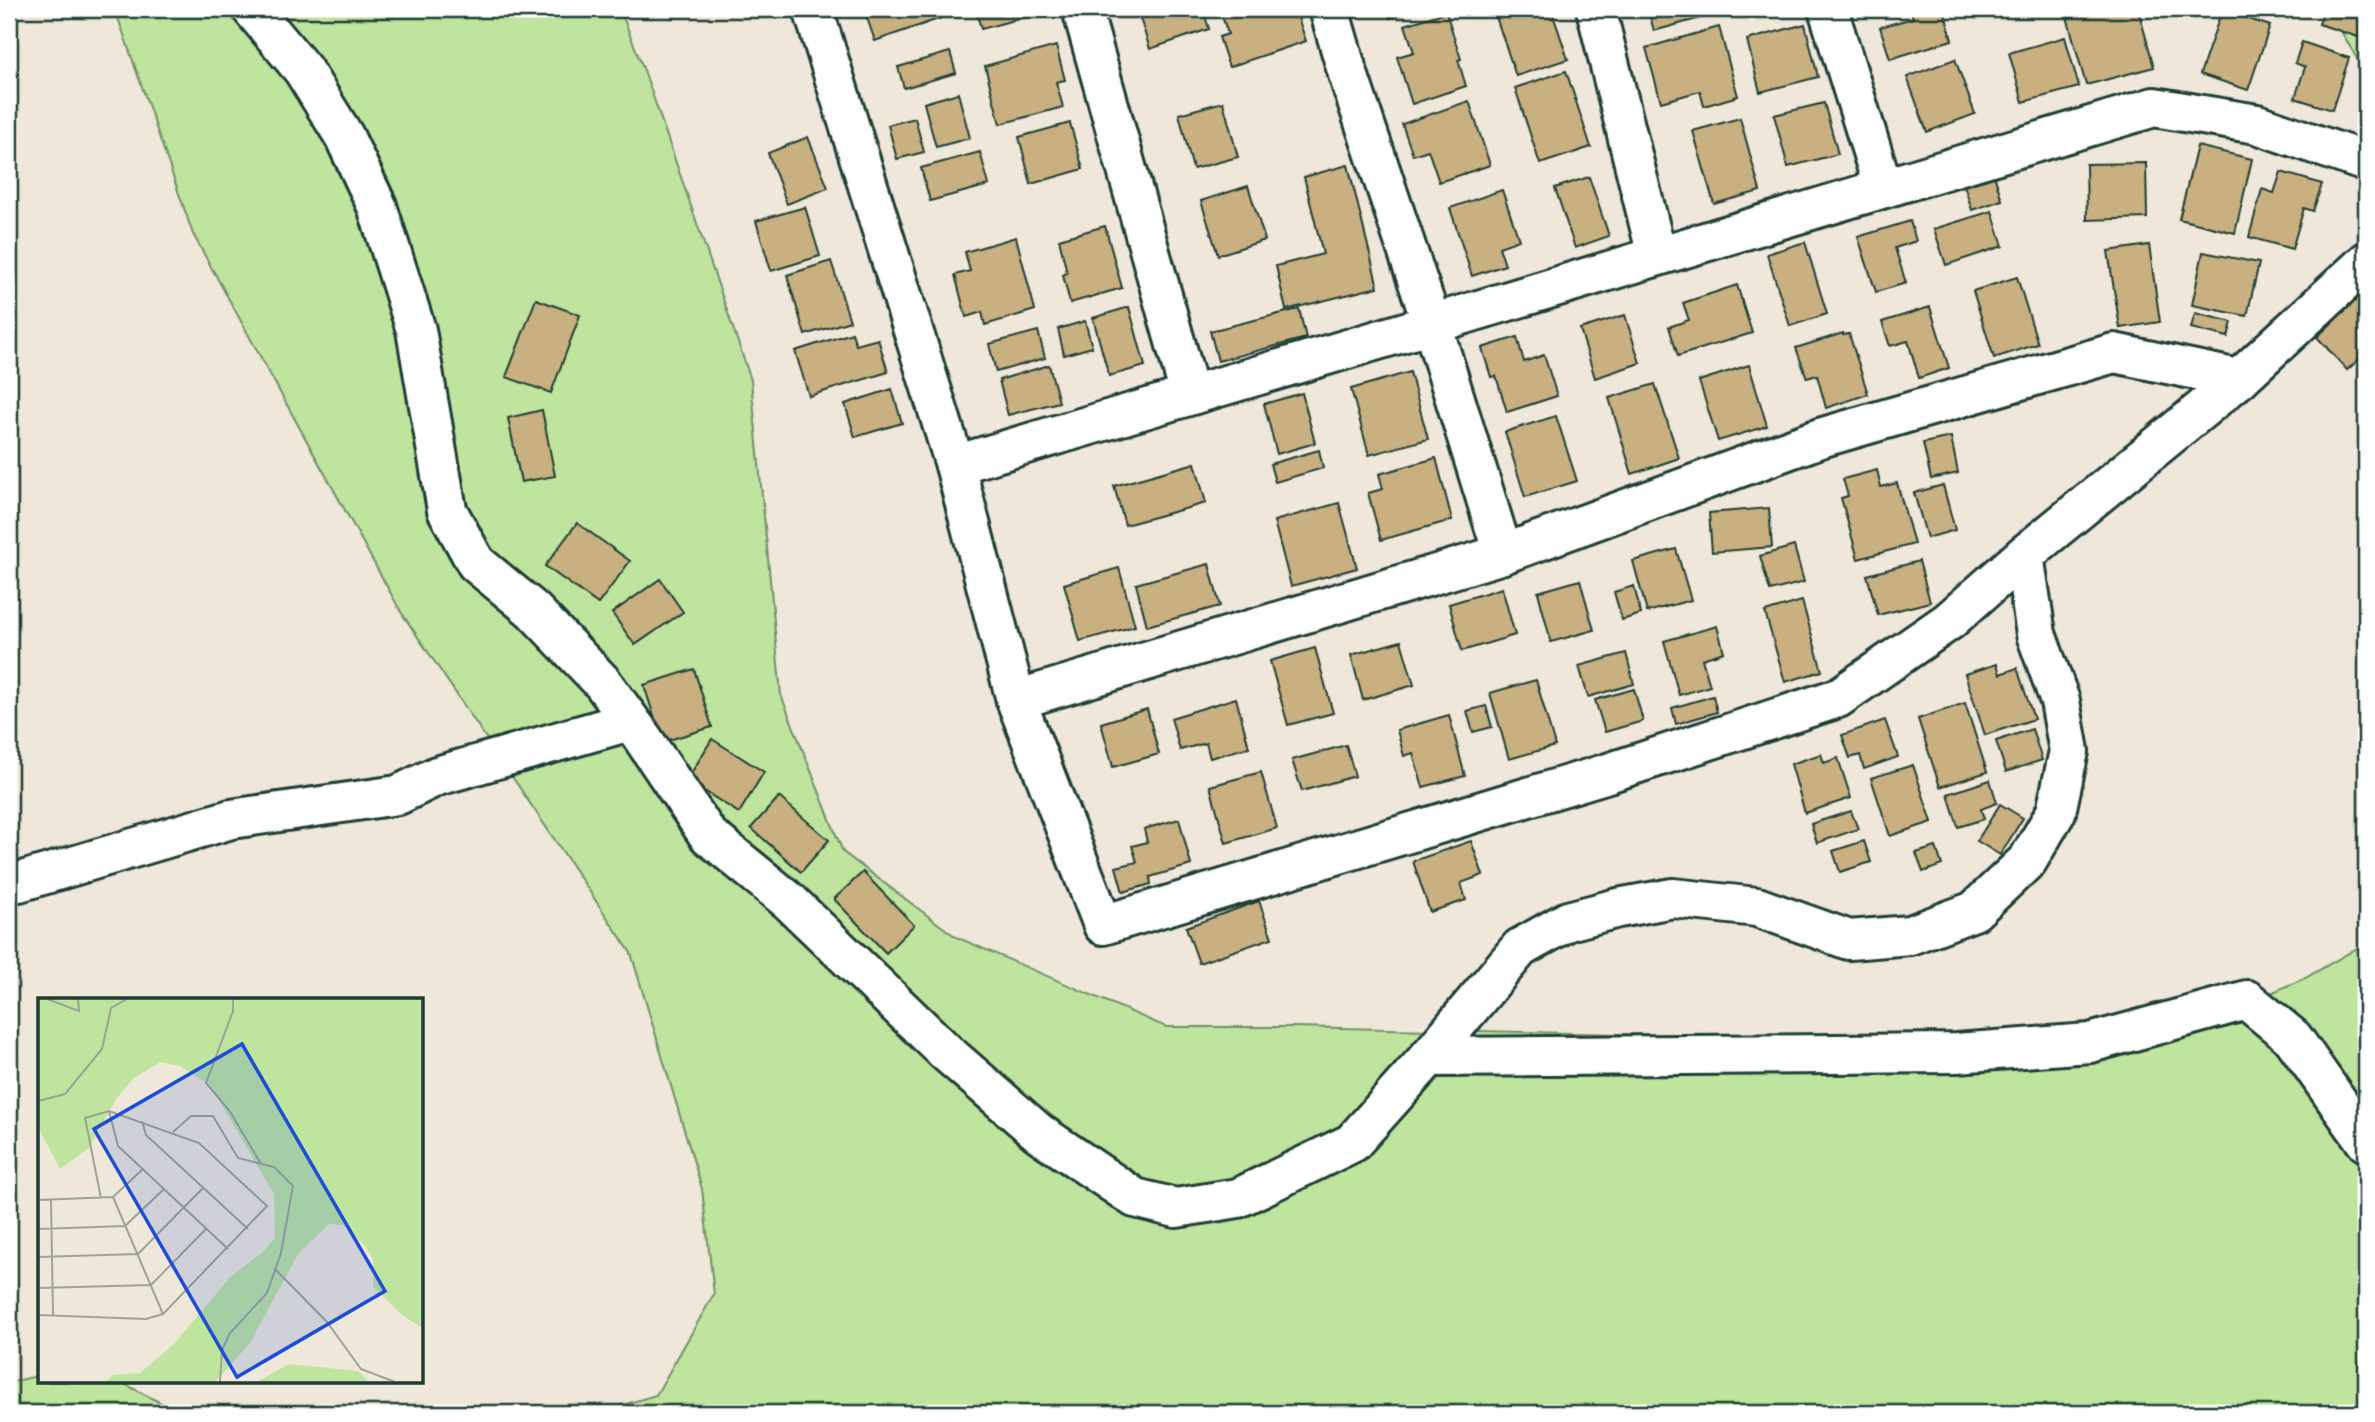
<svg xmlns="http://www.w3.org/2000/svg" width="2375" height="1422" font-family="Mali,sans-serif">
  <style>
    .green { fill: #bee49e; stroke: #6e9069; stroke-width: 2 }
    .building { fill: #c9b080; stroke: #1f3d34; stroke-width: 2 }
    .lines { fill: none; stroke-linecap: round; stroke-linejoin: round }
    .minor-casing { stroke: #1f3d34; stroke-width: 44 }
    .minor { stroke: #fff; stroke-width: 38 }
    .inset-road { fill: none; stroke: #9ca397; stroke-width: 2 }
    .view { fill: #1d4ed8; fill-opacity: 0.15; stroke: #1d4ed8; stroke-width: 3.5 }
    .inset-edge { fill: none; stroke: #1f3d34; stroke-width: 3.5 }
  </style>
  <rect width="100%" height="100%" fill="#efe7d9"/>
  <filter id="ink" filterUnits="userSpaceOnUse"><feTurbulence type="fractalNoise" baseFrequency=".0143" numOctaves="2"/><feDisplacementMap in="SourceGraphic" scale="14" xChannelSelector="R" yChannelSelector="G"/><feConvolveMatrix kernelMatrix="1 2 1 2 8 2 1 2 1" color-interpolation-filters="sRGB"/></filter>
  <g filter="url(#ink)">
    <g class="green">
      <polygon points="115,9 620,9 645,73 751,380 781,695 843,852 956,937 1166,1027 1295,1027 1804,1038 2053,1038 2210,1020 2307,977 2366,943 2366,1413 596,1413 656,1395 714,1294 702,1189 631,953 401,612 193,234"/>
      <polygon points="2328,9 2366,9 2366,74"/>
      <polygon points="40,1375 40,1382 121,1382 180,1413 9,1413 9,1383"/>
    </g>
    <g class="building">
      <polygon points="864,9 942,9 944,17 875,41"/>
      <polygon points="976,9 1035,9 1036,14 981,29"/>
      <polygon points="1137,9 1203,9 1209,29 1150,49"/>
      <polygon points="1224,9 1295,9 1306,41 1229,67 1219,37 1228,34 1220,10"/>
      <polygon points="1387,9 1416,9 1390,18"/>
      <polygon points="1523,9 1551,9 1568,59 1516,76 1496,17"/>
      <polygon points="1648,9 1702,9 1704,17 1654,31"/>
      <polygon points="1910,9 1944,9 1952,40 1890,59 1880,27 1913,18"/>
      <polygon points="2083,9 2138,9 2154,67 2086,85 2066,13"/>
      <polygon points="2324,9 2366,9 2366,32 2364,39 2319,24"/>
      <polygon points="2222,10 2270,26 2248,90 2200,74"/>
      <polygon points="1446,12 1461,59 1458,60 1466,86 1412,104 1397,57 1414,52 1405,25"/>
      <polygon points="1805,24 1818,77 1760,92 1747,40"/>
      <polygon points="1719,27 1738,96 1704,106 1700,91 1661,102 1646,48"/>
      <polygon points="2065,37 2079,87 2023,102 2009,53"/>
      <polygon points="2302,42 2349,58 2332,110 2295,98 2305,67 2295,63"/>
      <polygon points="1056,46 1065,80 1056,82 1063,107 1000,124 985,66"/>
      <polygon points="950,52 956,73 904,88 898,67"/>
      <polygon points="1955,59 1975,114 1927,132 1907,77"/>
      <polygon points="1566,71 1591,147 1540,164 1515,88"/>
      <polygon points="958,93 970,138 936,147 924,103"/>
      <polygon points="1469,101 1490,165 1439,182 1428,150 1413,155 1402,124"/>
      <polygon points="1223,102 1238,157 1193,169 1179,114"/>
      <polygon points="1824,103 1838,154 1788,167 1774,115"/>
      <polygon points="915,118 924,152 897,159 888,125"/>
      <polygon points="1740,118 1760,191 1714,204 1693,131"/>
      <polygon points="1070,123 1083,169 1031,184 1019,137"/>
      <polygon points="808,137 828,188 787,204 768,153"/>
      <polygon points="2197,146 2252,159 2235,233 2179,219"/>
      <polygon points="980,152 989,185 930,201 921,168"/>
      <polygon points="2146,163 2147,218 2087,220 2086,164"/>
      <polygon points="1348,165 1378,287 1286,310 1276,266 1323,254 1304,177"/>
      <polygon points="2281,172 2322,184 2313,211 2304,208 2292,249 2249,237 2262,189 2274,193"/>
      <polygon points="1994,175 2002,200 1972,210 1964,185"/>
      <polygon points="1589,177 1609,236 1575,248 1555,188"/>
      <polygon points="1248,186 1265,240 1218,255 1201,201"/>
      <polygon points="1502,190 1519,240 1499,247 1505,265 1472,276 1450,208"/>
      <polygon points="805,207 820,256 771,271 756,221"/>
      <polygon points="1992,211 2003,246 1946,265 1934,229"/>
      <polygon points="1910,221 1916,241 1895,248 1906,283 1876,292 1858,237"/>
      <polygon points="1105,226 1122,288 1070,303 1063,275 1067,273 1059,239"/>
      <polygon points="1016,237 1035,310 985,325 982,312 966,317 955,275 970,271 965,252"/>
      <polygon points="1805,242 1827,314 1790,326 1767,254"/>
      <polygon points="2149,245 2160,322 2120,328 2108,251"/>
      <polygon points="2203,252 2259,263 2247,316 2192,305"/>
      <polygon points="831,261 850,321 805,335 787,275"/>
      <polygon points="2017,277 2038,344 1994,358 1973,291"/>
      <polygon points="1737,285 1752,333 1678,356 1669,327 1689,320 1683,303"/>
      <polygon points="2366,291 2366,353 2347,370 2317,337"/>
      <polygon points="536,299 580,315 551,393 506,377"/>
      <polygon points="1129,307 1145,366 1109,376 1093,318"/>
      <polygon points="1930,307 1949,368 1919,378 1908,341 1890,346 1882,322"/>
      <polygon points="1299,309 1306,338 1218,361 1210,331"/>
      <polygon points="2195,313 2232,322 2228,337 2191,328"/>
      <polygon points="1625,315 1640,363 1595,378 1580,329"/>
      <polygon points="1085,321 1092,347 1064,355 1058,329"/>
      <polygon points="1038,331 1045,358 996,372 989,344"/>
      <polygon points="852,333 856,345 878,339 888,372 809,396 795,351"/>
      <polygon points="1843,333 1843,335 1849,334 1868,394 1826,408 1817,375 1807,378 1796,348"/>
      <polygon points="1517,337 1524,362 1544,355 1557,396 1507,412 1496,376 1491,377 1482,348"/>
      <polygon points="1049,365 1059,402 1008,415 999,380"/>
      <polygon points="1749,365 1767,426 1718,441 1699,381"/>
      <polygon points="1410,372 1428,439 1369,455 1351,389"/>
      <polygon points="1655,384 1679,458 1632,474 1609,398"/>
      <polygon points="892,389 902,423 855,437 845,404"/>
      <polygon points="1302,393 1315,443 1277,454 1264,404"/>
      <polygon points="542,410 555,476 521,482 508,418"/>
      <polygon points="1556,416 1577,481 1525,497 1505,432"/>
      <polygon points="1951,437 1958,473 1931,479 1923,443"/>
      <polygon points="1319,450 1323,468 1275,482 1270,464"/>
      <polygon points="1436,458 1452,520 1381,540 1368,493 1383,489 1379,474"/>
      <polygon points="1195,463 1206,503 1125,525 1114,486"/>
      <polygon points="1877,470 1881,487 1897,483 1914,544 1858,559 1841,498 1848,496 1843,479"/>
      <polygon points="1943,485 1955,530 1927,538 1914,493"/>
      <polygon points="1339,503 1357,568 1291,586 1274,521"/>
      <polygon points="1769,508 1772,547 1712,552 1709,513"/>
      <polygon points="577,523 630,561 598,604 545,566"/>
      <polygon points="1794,546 1804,582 1770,591 1760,556"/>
      <polygon points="1676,549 1691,600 1647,612 1633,561"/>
      <polygon points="1919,561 1930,602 1878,615 1867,575"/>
      <polygon points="1209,564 1220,606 1147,626 1136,584"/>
      <polygon points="1119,568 1135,626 1080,641 1064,584"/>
      <polygon points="660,579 683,612 635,645 612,613"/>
      <polygon points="1580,580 1594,630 1551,642 1538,592"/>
      <polygon points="1634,586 1641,614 1622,620 1614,592"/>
      <polygon points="1502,588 1515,635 1462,651 1449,604"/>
      <polygon points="1802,601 1822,671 1785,682 1765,612"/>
      <polygon points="1717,626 1724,652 1702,659 1710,686 1679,695 1664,641"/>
      <polygon points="1401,641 1414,685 1363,700 1351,655"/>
      <polygon points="1315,648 1333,713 1288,725 1270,661"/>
      <polygon points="1626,653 1634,684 1588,697 1579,666"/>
      <polygon points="1997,664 2000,674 2017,668 2034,719 1985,735 1965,674"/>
      <polygon points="694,669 712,727 662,742 644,685"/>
      <polygon points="1536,680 1555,746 1509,759 1490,693"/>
      <polygon points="1634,689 1643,721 1605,732 1595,700"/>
      <polygon points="1713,696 1717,712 1676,724 1672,708"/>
      <polygon points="1236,698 1249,747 1210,758 1206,743 1180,750 1171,718"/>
      <polygon points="1965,703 1987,772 1940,787 1918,719"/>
      <polygon points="1486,706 1492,727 1473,732 1467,711"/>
      <polygon points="1147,709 1159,754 1113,767 1101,723"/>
      <polygon points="1449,715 1465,776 1423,787 1413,753 1404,756 1397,730"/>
      <polygon points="1885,720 1898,757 1864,769 1860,755 1850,758 1842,735"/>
      <polygon points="2032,729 2042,760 2006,772 1996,741"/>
      <polygon points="712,739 764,772 739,813 687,780"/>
      <polygon points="1346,745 1355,776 1302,791 1292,760"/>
      <polygon points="1821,754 1824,763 1838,758 1851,798 1805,813 1791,764"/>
      <polygon points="1913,765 1932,822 1890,836 1871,778"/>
      <polygon points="1261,772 1277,828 1226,843 1210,786"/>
      <polygon points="1990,780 1997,803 1981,809 1984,819 1958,827 1948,794"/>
      <polygon points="779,797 829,840 801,872 751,828"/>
      <polygon points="2000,804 2023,818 2000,855 1977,841"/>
      <polygon points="1851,811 1858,829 1817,843 1811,824"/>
      <polygon points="1179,819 1191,865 1150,877 1151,884 1123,892 1116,867 1137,862 1132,846 1147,842 1144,829"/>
      <polygon points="1471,841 1483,875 1461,883 1466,900 1430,912 1413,861"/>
      <polygon points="1864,841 1871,862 1840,872 1833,851"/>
      <polygon points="1936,847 1942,865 1923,872 1916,853"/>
      <polygon points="863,872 914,925 886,953 834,899"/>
      <polygon points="1259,901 1272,938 1199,963 1186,927"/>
    </g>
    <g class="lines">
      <defs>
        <g id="minor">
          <polyline points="252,9 303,70 344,136 377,206 416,330 447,510 476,563 533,610 602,682 638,731 708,835 789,901 947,1053 1039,1133 1135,1198 1176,1208 1238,1198 1352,1143 1429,1057 1520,948 1568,921 1618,908 1673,898 1757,907 1849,940 1910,935 1974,911 2028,860 2056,812 2069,751 2060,701 2036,634 2024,555"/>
          <polyline points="813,9 955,465 1016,700 1103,925 1608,773 1838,698 1949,621 2024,555 2239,379 2366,262"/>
          <polyline points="1082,9 1190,395"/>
          <polyline points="1329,9 1347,71 1432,324 1503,554"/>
          <polyline points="1596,9 1657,256"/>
          <polyline points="1828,9 1883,187"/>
          <polyline points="955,465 1432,324 2154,107 2257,124 2366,162"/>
          <polyline points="1016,700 1503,554 1820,438 2114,353 2239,379"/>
          <polyline points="9,882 19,882 231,819 398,795 437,776 630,721"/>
          <polyline points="1429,1057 1956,1053 2090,1043 2247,1000 2293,1038 2366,1142"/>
        </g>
      </defs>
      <use href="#minor" class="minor-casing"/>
      <use href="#minor" class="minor"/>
    </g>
  </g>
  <g transform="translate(38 998)">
    <rect width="385" height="385" fill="#efe7d9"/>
    <path d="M 1,1 L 385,1 L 385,330 L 365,318 L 335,288 L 335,261 L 327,248 L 305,227 L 291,226 L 260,256 L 212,345 L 177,384 L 68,384 L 75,377 L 102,375 L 136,346 L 193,278 L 224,255 L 237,240 L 236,196 L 172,87 L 142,68 L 122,64 L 95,81 L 78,101 L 51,150 L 22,171 L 0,129 ZM 251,366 L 320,373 L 331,384 L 219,384 Z" fill="#bee49e"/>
    <path class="inset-road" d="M 9,1 L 41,13 L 40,1M 195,1 L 195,13 L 168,85 L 191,112 L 223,166M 0,103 L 27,96 L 64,51 L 73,10 L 89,1M 71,113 L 80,148 L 190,251M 104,123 L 108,137 L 210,231M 135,134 L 153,118 L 175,118 L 200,160 L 236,169 L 255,188 L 243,255 L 229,295 L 192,335 L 184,352 L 182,384M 75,199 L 125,316M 0,202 L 75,199 L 105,171M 13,202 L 15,317M 0,231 L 87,228 L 126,191M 0,259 L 100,256 L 166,189M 236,270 L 289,324 L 323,371 L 357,384M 0,290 L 113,287 L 168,231M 0,317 L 108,321 L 125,316 L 229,208 L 161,145 L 71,113 L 47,120 L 63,200"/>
    <path class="view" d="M 204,46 L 347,293 L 199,379 L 56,131 Z"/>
    <rect width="385" height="385" class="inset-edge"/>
  </g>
  <rect width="2375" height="1422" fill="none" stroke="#fff" stroke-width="35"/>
  <rect x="18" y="18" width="2340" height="1387" fill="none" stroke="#1f3d34" stroke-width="2.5" filter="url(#ink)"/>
</svg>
